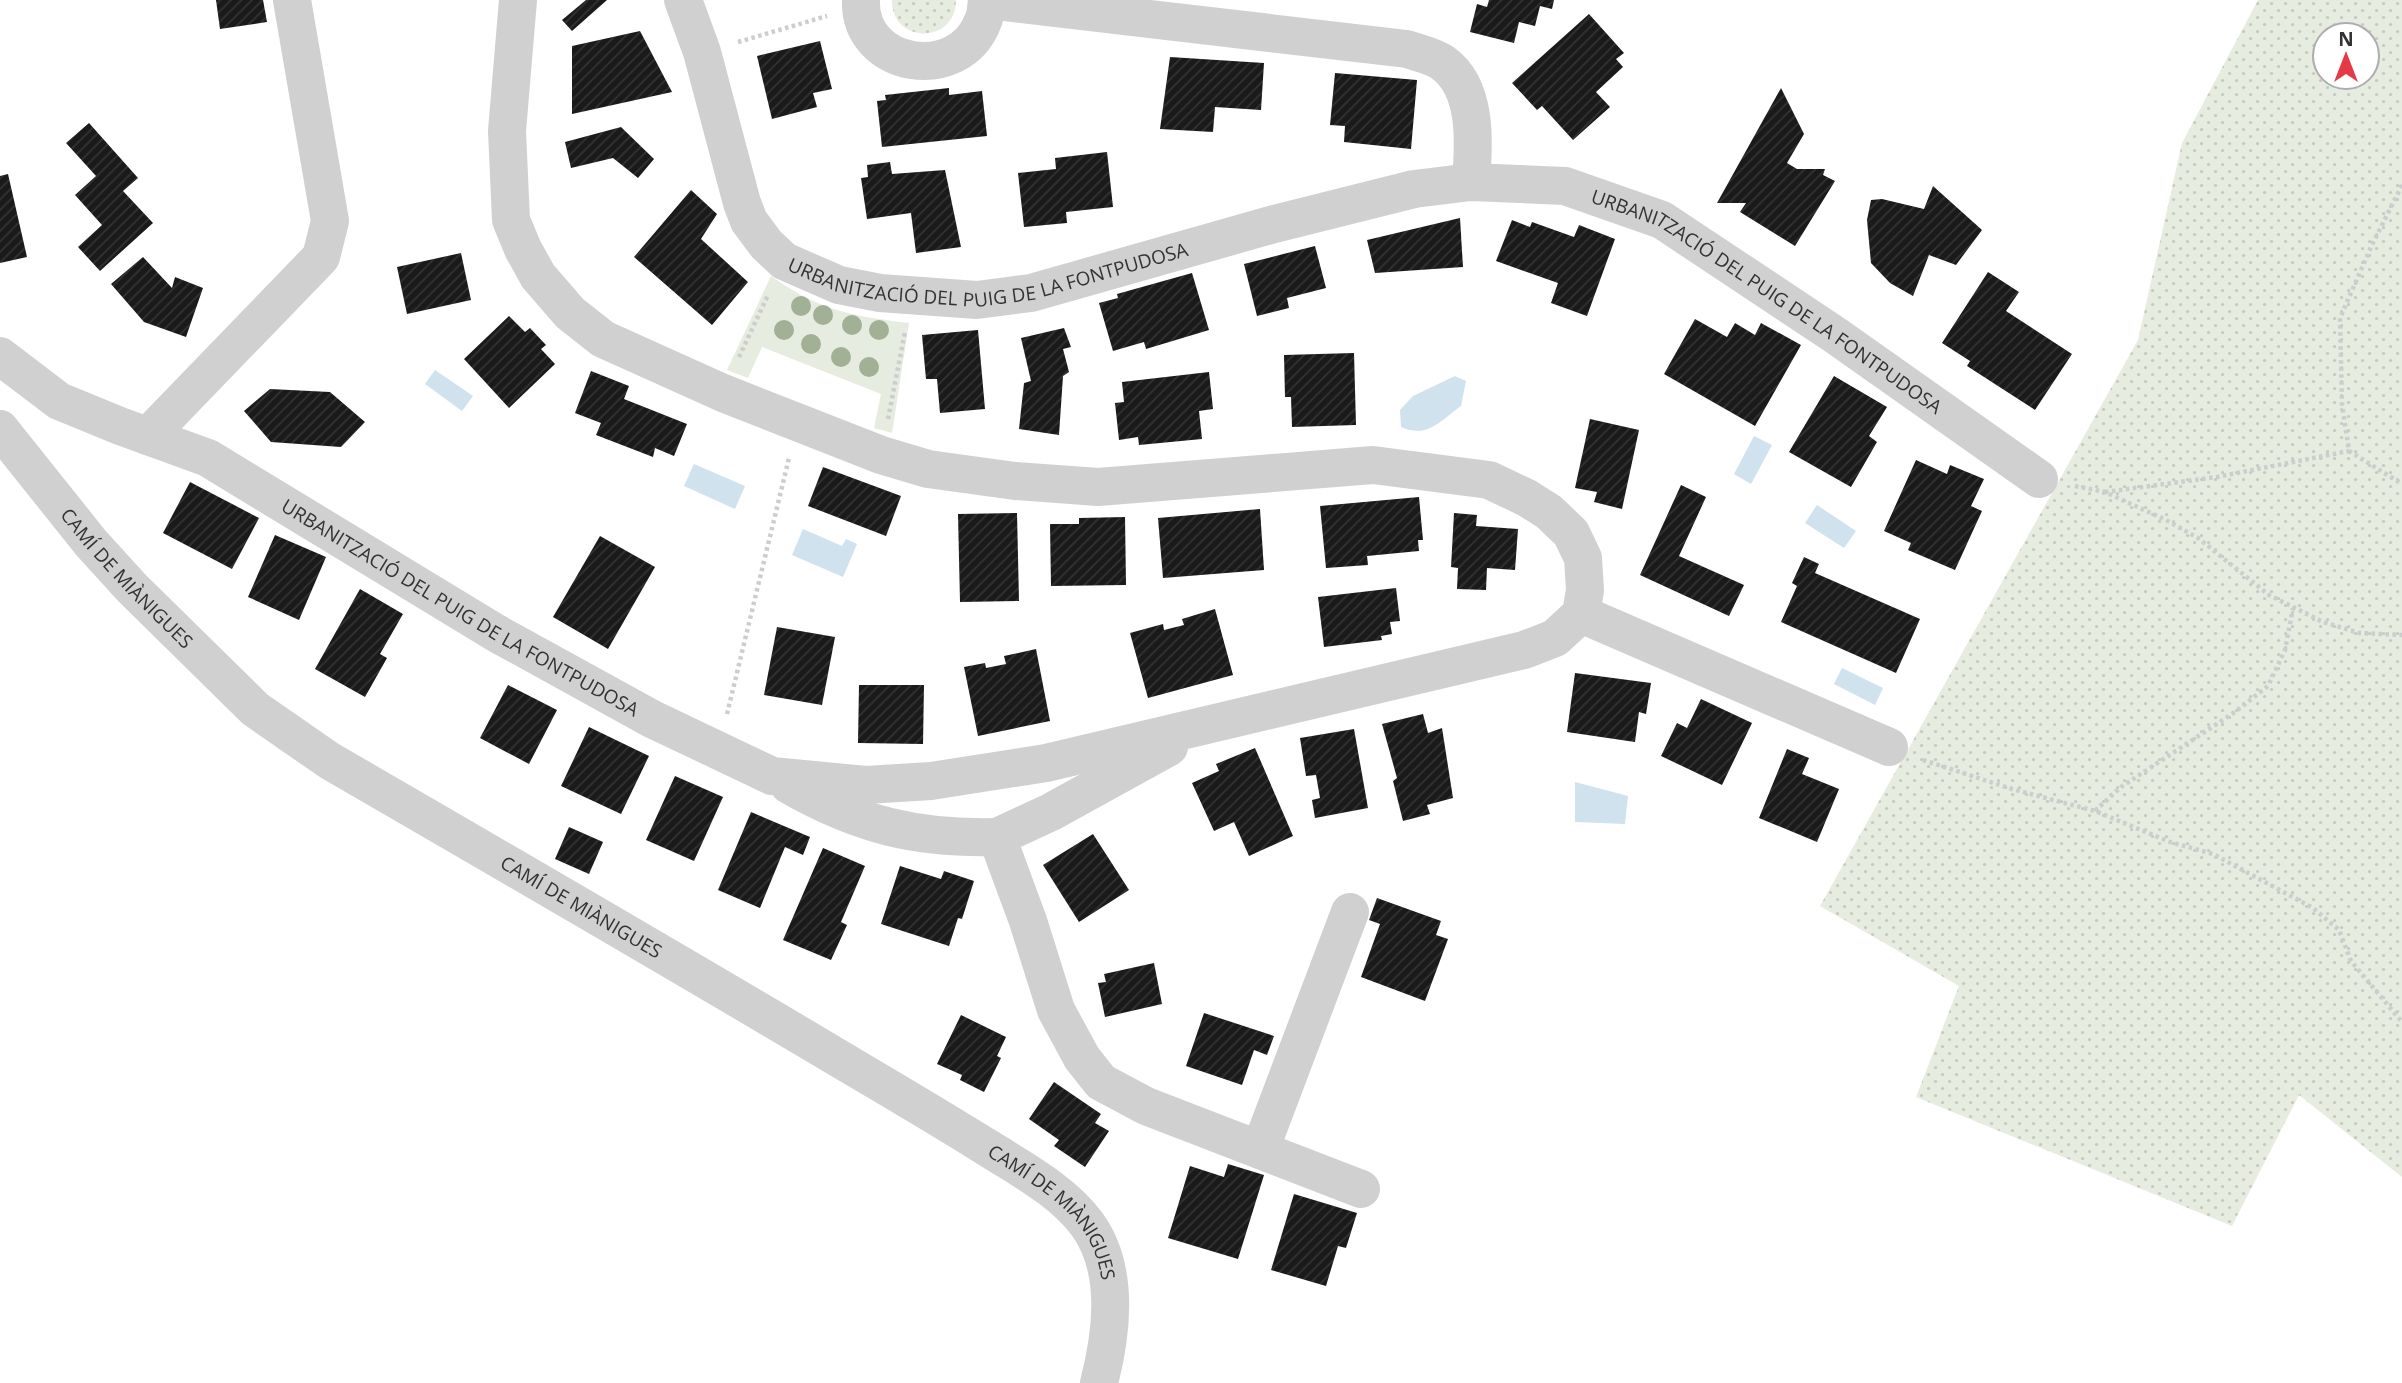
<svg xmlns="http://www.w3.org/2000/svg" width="2402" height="1383" font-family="'Open Sans',sans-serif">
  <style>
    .grass { fill: url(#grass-dots); fill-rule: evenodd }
    .green { fill: #e6ecdf }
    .water { fill: #cfe2ee }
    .building { fill: url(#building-hatch) }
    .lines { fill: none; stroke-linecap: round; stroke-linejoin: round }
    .path { stroke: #cdcdcd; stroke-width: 4.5; stroke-dasharray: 3.5 3.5; stroke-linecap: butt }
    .street { stroke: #d0d0d0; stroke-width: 38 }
    .tree { fill: #a2b095 }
    .labels { text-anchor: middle; stroke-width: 7; stroke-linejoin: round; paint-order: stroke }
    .street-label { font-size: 19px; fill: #333; stroke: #fff }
  </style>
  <defs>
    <pattern id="grass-dots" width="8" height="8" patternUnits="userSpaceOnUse" patternTransform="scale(1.75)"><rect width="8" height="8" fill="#e6ecdf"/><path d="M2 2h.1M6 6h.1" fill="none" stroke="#c6cbc0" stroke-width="1.8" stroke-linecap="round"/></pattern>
    <pattern id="building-hatch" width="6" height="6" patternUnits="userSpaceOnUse" patternTransform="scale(1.75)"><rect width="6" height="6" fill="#1a1a1a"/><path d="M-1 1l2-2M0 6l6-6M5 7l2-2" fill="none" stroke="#333"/></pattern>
  </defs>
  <rect width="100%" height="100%" fill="#fff"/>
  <g class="grass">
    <path d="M 892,0 L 956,0 C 956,45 891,44 892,0 Z"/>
    <path d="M 2258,0 L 2402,0 L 2402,1177 L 2299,1095 L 2232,1226 L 1916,1097 L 1959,986 L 1820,906 L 2138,340 L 2182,143 ZM 2325,35 L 2367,35 L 2367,77 L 2325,77 Z"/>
  </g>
  <path class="green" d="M 771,276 C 820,311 852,316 909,323 L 892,433 L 874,428 L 881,394 L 762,347 L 748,378 L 727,370 Z"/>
  <g class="water">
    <polygon points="435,370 473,396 462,411 425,384"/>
    <path d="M 1455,376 L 1466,381 L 1461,406 C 1441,420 1428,439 1401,427 L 1400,410 L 1413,396 Z"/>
    <polygon points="1754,436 1772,445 1751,484 1734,474"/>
    <polygon points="694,464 745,486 735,509 684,486"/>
    <polygon points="1817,505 1856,531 1844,548 1805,523"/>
    <polygon points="803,529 842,546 846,539 857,544 843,577 792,555"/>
    <polygon points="1842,668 1883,688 1875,705 1834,684"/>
    <polygon points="1575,782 1628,796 1625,824 1575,822"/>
  </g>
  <g class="building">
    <polygon points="216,0 263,0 267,22 220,29"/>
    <polygon points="586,0 607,0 572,31 562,20"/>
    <polygon points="1489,0 1554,0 1552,9 1540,6 1535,26 1519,22 1514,43 1470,32 1477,4 1487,7"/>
    <polygon points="1589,14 1624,53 1616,59 1623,67 1596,92 1610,107 1573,140 1542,106 1537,110 1512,83"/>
    <polygon points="640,31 672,92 572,114 572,46"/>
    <polygon points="820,41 832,89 813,93 817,107 772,119 757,56"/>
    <polygon points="1170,57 1264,63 1261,110 1215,107 1213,132 1160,129"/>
    <polygon points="1335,73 1417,80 1411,149 1344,142 1345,126 1330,125"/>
    <polygon points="949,88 949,95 982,91 987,136 882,147 877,101 886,100 885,95"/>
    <polygon points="1781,88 1804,134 1787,163 1797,169 1825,169 1823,175 1835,181 1795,246 1740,212 1746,203 1717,203"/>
    <polygon points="89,123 138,178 123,191 153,223 100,271 78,247 102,225 75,195 96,176 66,143"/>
    <polygon points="621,127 654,159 638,178 613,158 571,168 565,142"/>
    <polygon points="1107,152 1113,207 1066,212 1067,223 1024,227 1018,173 1056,169 1055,158"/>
    <polygon points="890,162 892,174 945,170 961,247 916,253 911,213 867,219 861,178 868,177 867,165"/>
    <polygon points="8,174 27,257 0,263 0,176"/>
    <polygon points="1933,186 1982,230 1956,265 1929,255 1913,296 1890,283 1871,263 1867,220 1871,200 1882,199 1924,209"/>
    <polygon points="691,190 717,214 701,239 748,282 712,325 634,257"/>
    <polygon points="1460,218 1463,267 1375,273 1367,240"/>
    <polygon points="1512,220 1530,227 1532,222 1574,237 1579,225 1615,239 1587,316 1551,303 1558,283 1496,261"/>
    <polygon points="1315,246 1326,288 1287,298 1289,308 1257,316 1244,264"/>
    <polygon points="461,253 471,300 407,314 397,267"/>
    <polygon points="143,257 172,288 175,277 203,288 186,337 144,322 111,284"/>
    <polygon points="1988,272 2019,292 2006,311 2072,354 2035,410 1967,366 1970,361 1942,343"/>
    <polygon points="1192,273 1209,330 1146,349 1144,342 1113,351 1099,303 1118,298 1117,294"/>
    <polygon points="509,316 525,332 530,328 546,345 541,349 555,364 509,408 464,359"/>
    <polygon points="1695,319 1727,337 1735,323 1755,335 1761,323 1801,345 1755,426 1664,374"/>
    <polygon points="1064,328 1071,347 1063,349 1069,372 1063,376 1059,435 1019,429 1024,383 1031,381 1021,338"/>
    <polygon points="978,330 985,409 940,413 937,379 926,379 922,335"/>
    <polygon points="1354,353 1356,425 1292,427 1291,397 1285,397 1284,355"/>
    <polygon points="591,371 629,386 624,399 687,424 674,456 655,448 653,457 596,435 601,423 575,413"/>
    <polygon points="1209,372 1213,409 1199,411 1202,439 1139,445 1138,437 1119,440 1115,403 1124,402 1122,382"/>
    <polygon points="1834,376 1887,407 1869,436 1877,442 1851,487 1789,452"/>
    <polygon points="270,389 330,392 365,422 341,447 271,442 244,411"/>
    <polygon points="1590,419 1639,430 1622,509 1594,502 1597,492 1575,488"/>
    <polygon points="1916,460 1947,474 1950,465 1984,479 1971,506 1982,511 1955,570 1908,550 1911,543 1884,531"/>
    <polygon points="823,467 901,496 886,536 808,506"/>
    <polygon points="190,482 259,518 232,569 163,533"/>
    <polygon points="1681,485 1706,497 1679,556 1744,585 1729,616 1640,575"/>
    <polygon points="1419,497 1423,540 1418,540 1419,551 1367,556 1368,565 1326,568 1320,506"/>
    <polygon points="1260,509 1264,570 1163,578 1158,518"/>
    <polygon points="1017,513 1019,601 960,602 958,514"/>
    <polygon points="1454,513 1477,515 1476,526 1518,529 1515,570 1487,568 1486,590 1457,589 1458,568 1451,567"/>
    <polygon points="1125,517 1126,585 1051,586 1050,524 1079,524 1079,518"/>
    <polygon points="275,535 326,557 299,620 248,597"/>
    <polygon points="600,536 655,567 608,649 553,617"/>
    <polygon points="1804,557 1819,564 1815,573 1920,619 1896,673 1781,622 1797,586 1792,583"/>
    <polygon points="1396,588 1400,621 1390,622 1392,634 1381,636 1382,640 1324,647 1318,597"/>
    <polygon points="360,589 403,614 380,654 387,658 365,697 315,669"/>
    <polygon points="1215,609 1233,675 1148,698 1130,633 1163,624 1164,630 1184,625 1182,619"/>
    <polygon points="777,627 835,637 822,705 764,695"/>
    <polygon points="1036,649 1050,721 978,736 964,667 985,663 986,668 1006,664 1004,656"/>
    <polygon points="1575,673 1651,683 1646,714 1639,712 1635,742 1567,732"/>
    <polygon points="508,685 557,710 529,764 480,738"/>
    <polygon points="859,685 924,685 923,744 858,743"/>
    <polygon points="1701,699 1752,723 1722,785 1661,756 1677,723 1687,728"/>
    <polygon points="1423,714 1428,733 1442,728 1453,798 1427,805 1430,814 1403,821 1393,781 1397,778 1382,724"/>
    <polygon points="589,727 649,756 621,814 561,786"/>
    <polygon points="1354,729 1368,808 1315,818 1312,800 1320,798 1316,775 1306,776 1300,738"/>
    <polygon points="1255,748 1293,836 1249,856 1234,822 1214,831 1192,783 1219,771 1216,764"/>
    <polygon points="1787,749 1809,758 1802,774 1839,789 1817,842 1759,818"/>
    <polygon points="675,776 723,797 694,861 646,840"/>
    <polygon points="751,812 810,837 803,855 785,847 760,908 718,890"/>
    <polygon points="569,827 603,842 589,874 555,859"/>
    <polygon points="1093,834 1129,890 1079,922 1043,865"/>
    <polygon points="823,848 865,866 841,922 847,925 831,960 783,940"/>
    <polygon points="900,866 941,879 944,871 974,881 962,919 958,918 949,946 881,924"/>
    <polygon points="1377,898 1441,921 1436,935 1448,939 1425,1001 1361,977 1380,924 1369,920"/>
    <polygon points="1154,963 1162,1004 1105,1017 1098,983 1106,982 1104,974"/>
    <polygon points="1204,1013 1274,1036 1267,1055 1254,1050 1242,1085 1186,1066"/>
    <polygon points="961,1015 1006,1037 997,1056 1001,1058 984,1092 960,1080 962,1075 937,1064"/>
    <polygon points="1054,1082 1101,1114 1095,1123 1109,1131 1085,1167 1054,1146 1059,1140 1029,1119"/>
    <polygon points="1228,1164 1264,1175 1238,1259 1168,1238 1190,1166 1224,1177"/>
    <polygon points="1294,1194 1357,1213 1346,1248 1338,1246 1326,1286 1271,1270"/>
  </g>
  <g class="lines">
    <g class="path">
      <polyline points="738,42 827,16"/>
      <polyline points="2402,185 2371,247 2340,318 2342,404 2349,451 2402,484"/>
      <polyline points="739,357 768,295"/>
      <polyline points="888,419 905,332"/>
      <polyline points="2075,486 2105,492 2166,520 2198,538 2269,595 2323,622 2359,633 2402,635"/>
      <polyline points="2105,492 2217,477 2349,451"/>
      <polyline points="727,714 789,458"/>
      <polyline points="1923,760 2012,789 2095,811 2170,842 2213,854 2313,908 2339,930 2351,961 2402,1022"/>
      <polyline points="2095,811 2121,787 2235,712 2268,686 2285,650 2293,608"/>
    </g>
    <g class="street">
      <path id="s1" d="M 683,0 L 702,52 L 742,203 L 749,221 L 766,244 L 784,261 L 839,285 L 880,293 L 977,300 L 1031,293 L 1274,224 L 1414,189 L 1471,182 L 1565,186 L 1662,220 L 1835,335 L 2039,479"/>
      <path d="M 861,0 C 858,68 959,85 983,21 C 986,15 986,7 987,0"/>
      <path d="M 987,0 L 1407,49 C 1418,53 1434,56 1443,63 C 1478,88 1474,144 1471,182"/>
      <path id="s2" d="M 0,356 L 59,401 L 120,426 L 208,458 L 496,633 L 652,719 L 772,776 L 866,785 L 931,781 L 1046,763 L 1524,650 L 1555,638 L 1581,614 L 1585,590 L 1583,558 L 1571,533 L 1549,512 L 1527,498 L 1489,480 L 1373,465 L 1098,487 L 1015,481 L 928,469 L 881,455 L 723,393 L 603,339 L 570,313 L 538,276 L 523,249 L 511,220 L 507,131 L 518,0"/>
      <path id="s3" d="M 0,429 L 91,543 L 132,588 L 255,709 L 330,761 C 508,864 684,966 860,1071 C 906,1098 951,1125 996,1153 C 1028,1173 1064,1193 1087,1224 C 1120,1269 1112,1333 1099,1383"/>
      <polyline points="148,436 321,257 330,221 292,0"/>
      <polyline points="1581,614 1889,747"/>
      <polyline points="1169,747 1051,812 997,837 1028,921 1056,1010 1082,1058 1101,1082 1146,1106 1361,1189"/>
      <path d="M 789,785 C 859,825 916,839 997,837"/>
      <polyline points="1260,1150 1350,912"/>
    </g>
  </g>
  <g class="tree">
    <circle cx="801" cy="306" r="10"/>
    <circle cx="823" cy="315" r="10"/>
    <circle cx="852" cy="325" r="10"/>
    <circle cx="784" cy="330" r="10"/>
    <circle cx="879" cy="330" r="10"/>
    <circle cx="811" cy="344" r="10"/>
    <circle cx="841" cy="357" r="10"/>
    <circle cx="869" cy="367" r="10"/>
  </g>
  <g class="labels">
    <g class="street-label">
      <text dy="7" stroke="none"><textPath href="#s1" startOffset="495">URBANITZACIÓ DEL PUIG DE LA FONTPUDOSA</textPath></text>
      <text dy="7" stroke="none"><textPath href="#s1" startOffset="1320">URBANITZACIÓ DEL PUIG DE LA FONTPUDOSA</textPath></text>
      <text dy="7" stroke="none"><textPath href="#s3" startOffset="196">CAMÍ DE MIÀNIGUES</textPath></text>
      <text dy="7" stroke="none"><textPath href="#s2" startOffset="527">URBANITZACIÓ DEL PUIG DE LA FONTPUDOSA</textPath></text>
      <text dy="7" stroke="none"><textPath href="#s3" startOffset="761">CAMÍ DE MIÀNIGUES</textPath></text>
      <text dy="7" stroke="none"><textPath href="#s3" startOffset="1328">CAMÍ DE MIÀNIGUES</textPath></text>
    </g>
  </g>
  <g transform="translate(2346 56)"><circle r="33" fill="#ffffff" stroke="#adadad" stroke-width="2"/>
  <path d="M0-5L12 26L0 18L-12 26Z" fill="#e63946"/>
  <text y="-10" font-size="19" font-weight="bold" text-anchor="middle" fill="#333333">N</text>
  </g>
</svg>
